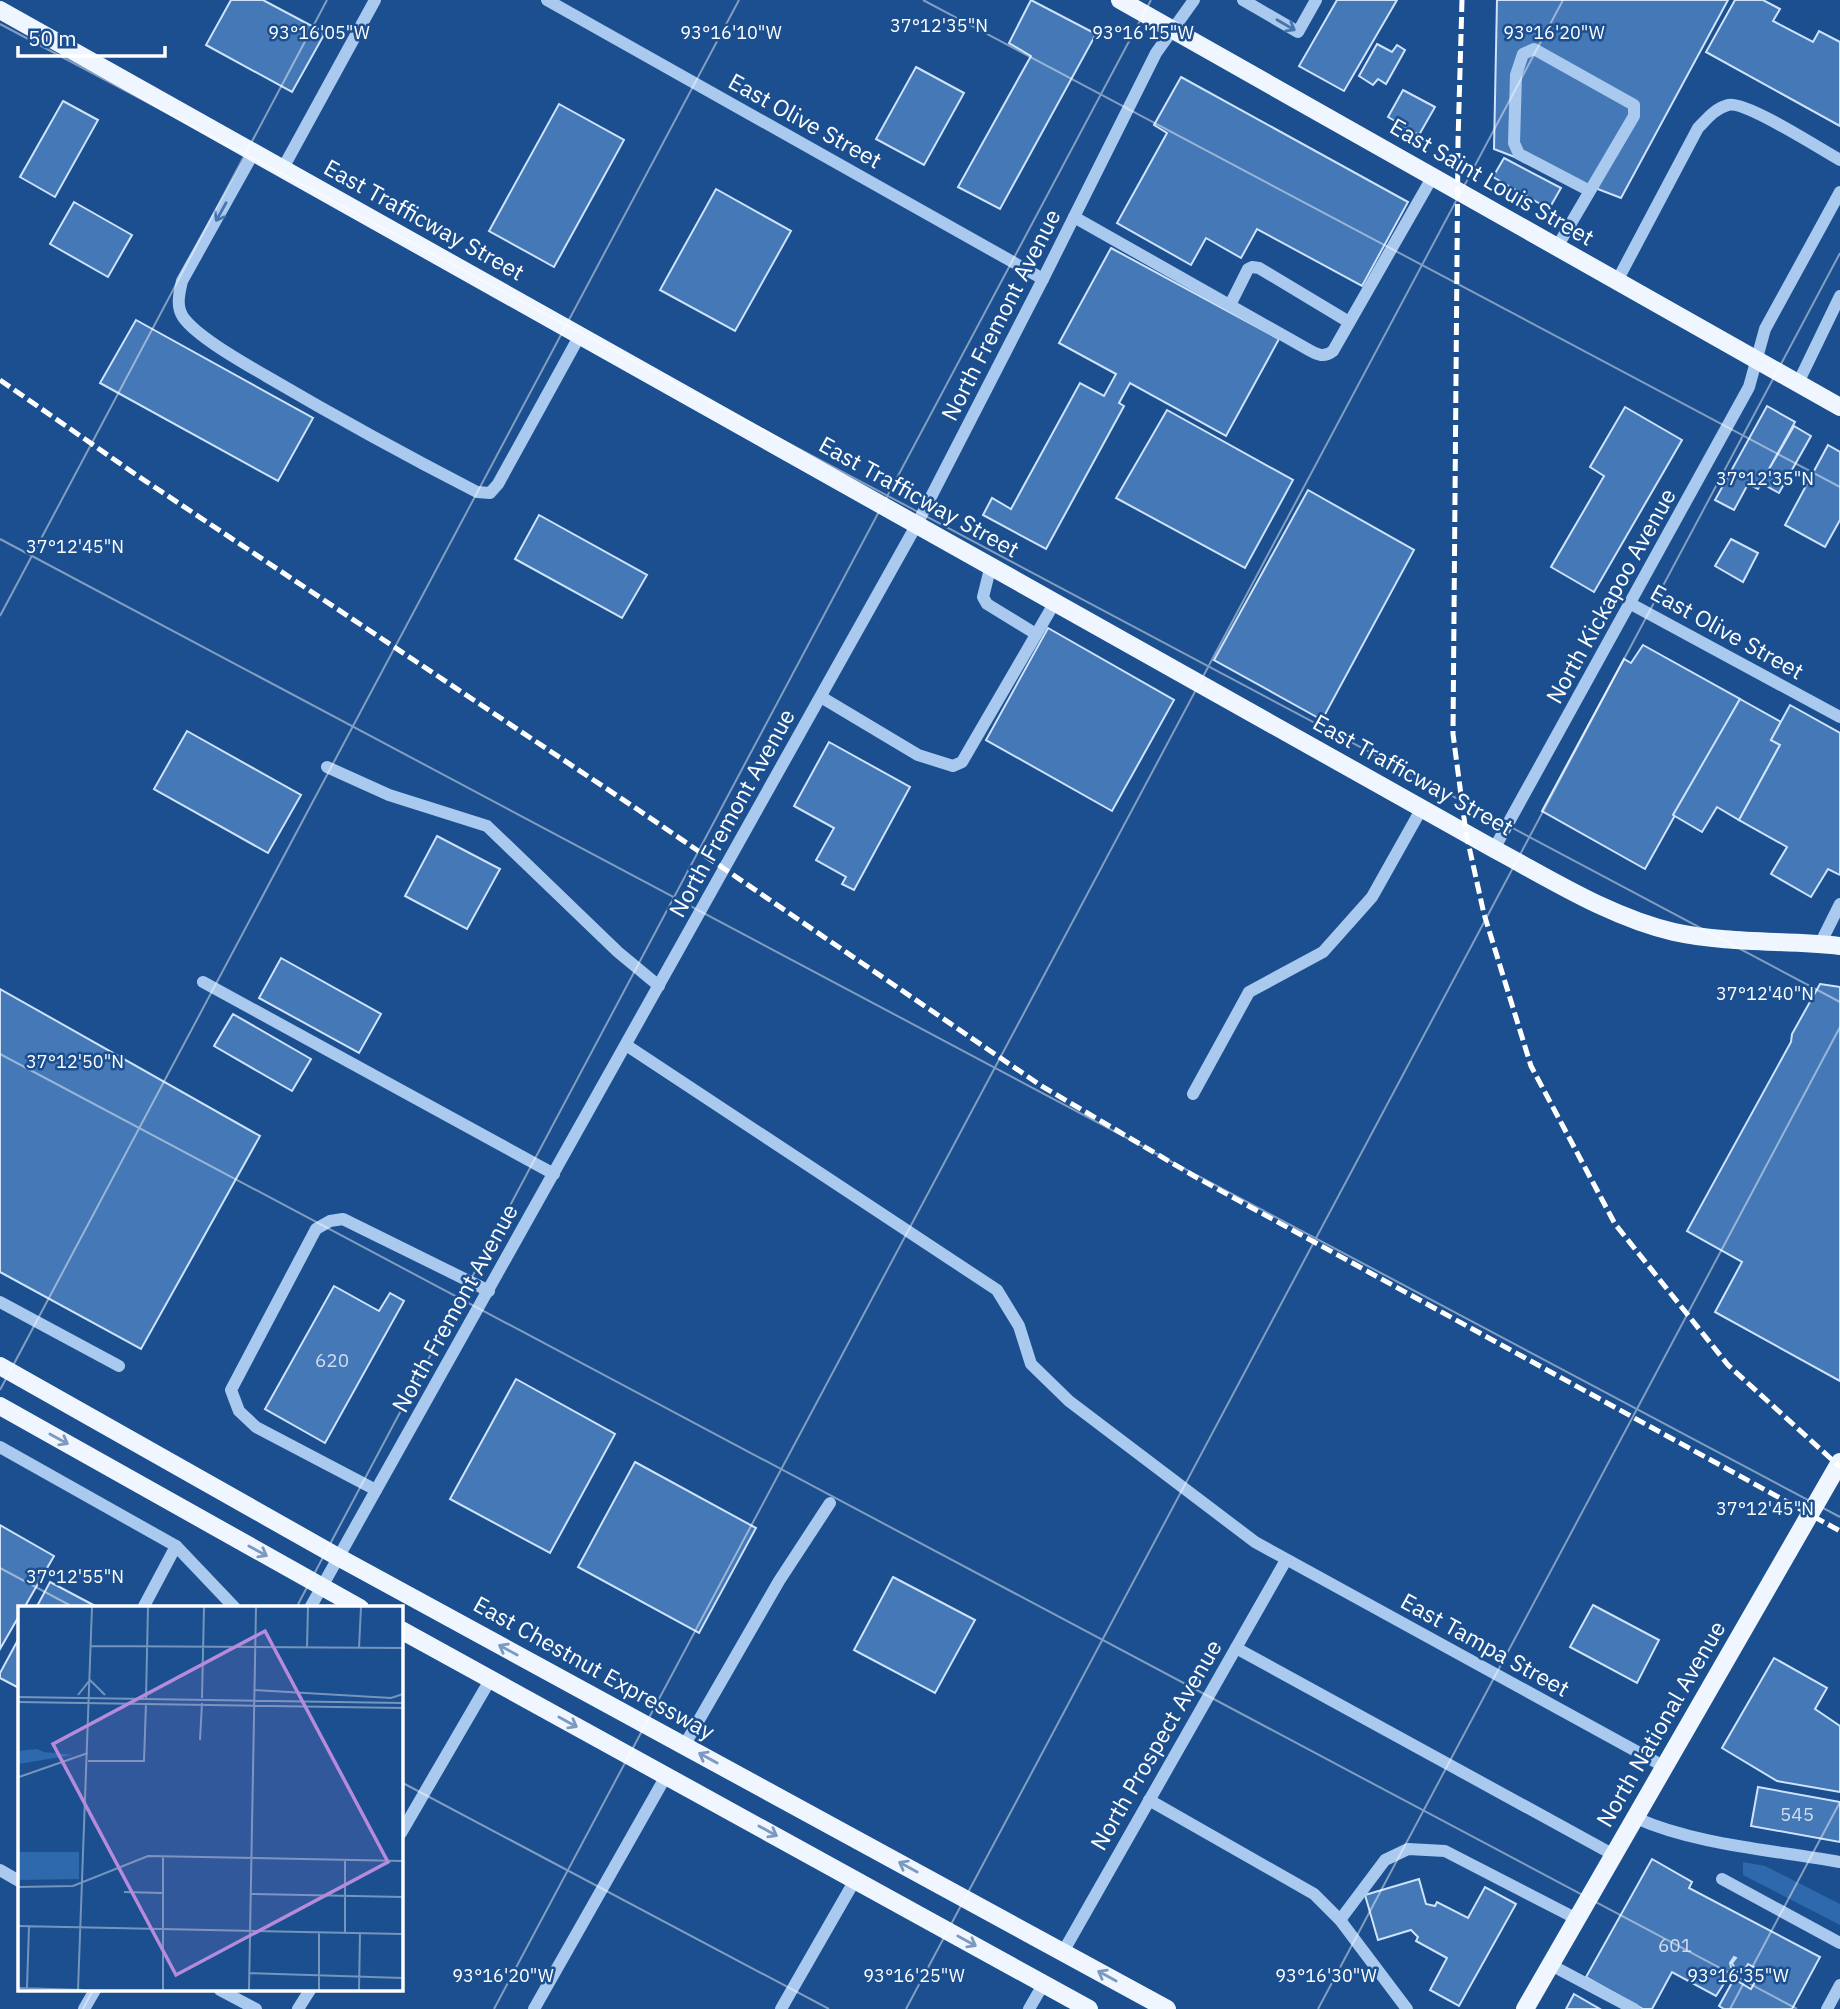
<svg xmlns="http://www.w3.org/2000/svg" width="1840" height="2009" font-family="'IBM Plex Sans',sans-serif">
  <style>
    .green { fill: #2e69ad }
    .building { fill: #4478b7; stroke: #cfe3fa; stroke-width: 2 }
    .lines { fill: none; stroke-linecap: round; stroke-linejoin: round }
    .minor { stroke: #a9c9ee; stroke-width: 12 }
    .major { stroke: #f0f6ff; stroke-width: 18 }
    .rail { stroke: #fff; stroke-width: 5; stroke-dasharray: 12 5; stroke-linecap: butt }
    .oneway { stroke: #4674ac }
    .oneway2 { stroke: #7b9ac1 }
    .ticks { fill: none; stroke: #fff; stroke-width: 2; stroke-opacity: 0.45 }
    .labels { text-anchor: middle; stroke-width: 5; stroke-linejoin: round; paint-order: stroke }
    .number-label { font-size: 19px; fill: #d0dded }
    .street-label { font-size: 23px; fill: #fff; stroke: #1b4f8f }
    .inset-road { fill: none; stroke: #7695bc; stroke-width: 2 }
    .view { fill: #b68bdc; fill-opacity: 0.15; stroke: #b68bdc; stroke-width: 3.5 }
    .inset-edge { fill: none; stroke: #fff; stroke-width: 3.5 }
    .ticks-label { font-size: 18px; text-anchor: middle; fill: #fff; stroke: #1b4f8f; stroke-width: 5; stroke-linejoin: round; paint-order: stroke }
  </style>
  <rect width="100%" height="100%" fill="#1b4f8f"/>
  <polygon class="green" points="1743,1862 1765,1866 1840,1904 1840,1925 1743,1875"/>
  <g class="building">
    <polygon points="231,0 263,0 325,33 292,92 206,45"/>
    <polygon points="1031,0 1096,34 1000,209 958,187 1031,56 1009,43"/>
    <polygon points="1337,0 1397,0 1344,91 1299,66"/>
    <polygon points="1497,0 1728,0 1621,198 1494,149"/>
    <polygon points="1735,0 1763,0 1780,9 1773,21 1813,42 1819,31 1840,42 1840,126 1706,52"/>
    <polygon points="1377,44 1392,52 1397,45 1405,50 1386,84 1378,79 1373,85 1359,76"/>
    <polygon points="916,67 964,93 924,165 876,139"/>
    <polygon points="1181,77 1408,202 1362,286 1257,229 1241,258 1206,238 1191,265 1117,223 1167,133 1154,125"/>
    <polygon points="1403,90 1435,107 1419,135 1388,117"/>
    <polygon points="63,101 98,120 55,197 20,177"/>
    <polygon points="559,104 624,140 554,267 489,231"/>
    <polygon points="1504,158 1561,188 1549,209 1493,177"/>
    <polygon points="716,189 791,231 735,331 660,290"/>
    <polygon points="74,202 132,235 108,277 50,244"/>
    <polygon points="1111,248 1279,339 1226,436 1130,383 1119,403 1124,406 1046,549 983,515 992,498 1011,509 1080,383 1104,396 1116,374 1059,343"/>
    <polygon points="136,320 313,418 278,481 100,383"/>
    <polygon points="1767,406 1795,422 1758,489 1748,484 1734,510 1715,500"/>
    <polygon points="1625,407 1682,440 1594,592 1551,567 1604,476 1590,467"/>
    <polygon points="1167,410 1293,480 1245,568 1116,498"/>
    <polygon points="1794,426 1811,436 1779,493 1761,483"/>
    <polygon points="1828,445 1840,452 1840,520 1825,547 1785,525"/>
    <polygon points="1308,490 1414,550 1322,720 1214,660"/>
    <polygon points="539,515 647,575 622,618 515,559"/>
    <polygon points="1731,539 1758,553 1743,582 1715,566"/>
    <polygon points="1048,628 1174,700 1112,811 986,740"/>
    <polygon points="1643,645 1740,699 1645,869 1542,811 1624,659 1631,663"/>
    <polygon points="1740,699 1781,722 1771,740 1780,745 1739,820 1717,807 1702,832 1673,815"/>
    <polygon points="1790,705 1840,733 1840,875 1828,869 1811,897 1771,874 1787,847 1739,820 1780,745 1771,740"/>
    <polygon points="187,731 301,795 268,853 154,789"/>
    <polygon points="829,742 910,787 854,890 842,884 846,877 816,860 834,828 794,806"/>
    <polygon points="437,836 500,869 467,929 405,896"/>
    <polygon points="281,958 381,1014 359,1053 259,998"/>
    <polygon points="1820,984 1840,987 1840,1381 1715,1312 1742,1262 1687,1231 1791,1042 1792,1034"/>
    <polygon points="0,989 260,1136 141,1349 0,1272"/>
    <polygon points="233,1014 311,1059 292,1091 214,1046"/>
    <polygon points="334,1286 379,1311 390,1293 404,1301 325,1443 265,1409"/>
    <polygon points="516,1379 615,1434 550,1553 450,1499"/>
    <polygon points="635,1462 756,1528 699,1633 578,1567"/>
    <polygon points="0,1525 54,1556 24,1608 19,1608 19,1616 0,1649"/>
    <polygon points="893,1577 975,1620 935,1693 854,1650"/>
    <polygon points="50,1582 99,1608 36,1608"/>
    <polygon points="1593,1605 1659,1640 1637,1683 1570,1647"/>
    <polygon points="19,1638 19,1688 0,1678 0,1673"/>
    <polygon points="1774,1658 1827,1688 1815,1709 1840,1726 1840,1792 1777,1781 1722,1748"/>
    <polygon points="1758,1787 1840,1802 1840,1842 1751,1826"/>
    <polygon points="1652,1859 1692,1882 1689,1888 1820,1957 1792,2009 1724,2009 1719,2006 1734,1979 1751,1989 1761,1971 1748,1964 1743,1972 1737,1972 1732,1963 1736,1958 1734,1957 1730,1963 1732,1971 1716,1996 1672,1972 1652,2009 1643,2009 1586,1977"/>
    <polygon points="1419,1879 1426,1904 1435,1906 1437,1902 1468,1918 1485,1887 1516,1904 1459,2006 1430,1990 1447,1958 1416,1941 1418,1937 1411,1930 1378,1940 1365,1895"/>
    <polygon points="1574,1994 1600,2009 1566,2009"/>
  </g>
  <g class="lines">
    <g class="minor">
      <polyline points="547,0 1043,279"/>
      <polyline points="1243,0 1298,32 1316,0"/>
      <path d="M 254,152 L 182,281 C 179,294 176,306 183,317 C 197,337 244,363 266,376 C 336,417 405,455 477,492 L 490,493 L 498,484 L 580,335"/>
      <polyline points="283,168 375,0"/>
      <path d="M 1074,217 L 1309,350 C 1318,355 1324,358 1333,351 L 1433,176"/>
      <polyline points="1557,247 1634,116 1634,105 1534,49 1523,54 1516,75 1514,143 1519,154 1590,191"/>
      <path d="M 1617,281 L 1698,128 C 1707,119 1714,109 1728,105 C 1745,100 1820,149 1840,160"/>
      <polyline points="1230,305 1248,269 1252,267 1259,268 1349,322"/>
      <polyline points="1798,383 1840,296"/>
      <polyline points="991,565 983,597 987,604 1036,634"/>
      <polyline points="1631,604 1840,717"/>
      <polyline points="821,697 918,755 953,766 962,762 1055,602"/>
      <polyline points="327,767 389,795 487,826 618,952 659,986"/>
      <polyline points="1494,849 1749,387 1765,329 1840,192"/>
      <polyline points="1820,944 1840,904"/>
      <polyline points="203,982 554,1174"/>
      <polyline points="626,1045 997,1290 1019,1326 1031,1364 1069,1401 1255,1542 1665,1767"/>
      <polyline points="1193,1094 1249,992 1323,952 1372,897 1422,808"/>
      <polyline points="0,1302 119,1366"/>
      <polyline points="0,1447 176,1546 235,1608"/>
      <polyline points="376,1490 256,1427 239,1411 231,1390 316,1229 330,1221 343,1219 489,1291"/>
      <polyline points="143,1608 176,1546"/>
      <polyline points="310,1608 917,524 1043,279 1156,53 1194,0"/>
      <polyline points="1236,1648 1614,1855"/>
      <polyline points="684,1746 779,1581 830,1503"/>
      <polyline points="1149,1800 1314,1894 1340,1920 1407,2009"/>
      <path d="M 1636,1818 C 1696,1845 1774,1850 1840,1862"/>
      <polyline points="401,1833 490,1680"/>
      <polyline points="0,1870 19,1881"/>
      <polyline points="1722,1879 1840,1943"/>
      <polyline points="1340,1920 1385,1860 1408,1849 1445,1851 1577,1919"/>
      <polyline points="1063,1952 1286,1560"/>
      <polyline points="1551,1965 1634,2009"/>
      <polyline points="220,1990 256,2009"/>
      <polyline points="84,2009 95,1990"/>
      <polyline points="298,2009 310,1990"/>
      <polyline points="534,2009 666,1776"/>
      <polyline points="781,2009 855,1880"/>
      <polyline points="1029,2009 1044,1983"/>
      <polyline points="1827,2009 1840,1985"/>
    </g>
    <g class="major">
      <polyline points="1120,0 1840,407"/>
      <path d="M 0,10 L 1494,849 C 1552,880 1610,917 1674,932 C 1729,944 1785,940 1840,946"/>
      <polyline points="0,1366 338,1557 1167,2009"/>
      <polyline points="0,1406 360,1608"/>
      <polyline points="401,1630 1089,2009"/>
      <polyline points="1525,2009 1840,1462"/>
    </g>
    <g class="rail">
      <polyline points="1462,0 1458,141 1453,734 1466,833 1484,914 1531,1066 1615,1224 1728,1365 1840,1467"/>
      <polyline points="0,380 135,474 637,809 1040,1085 1194,1176 1840,1531"/>
    </g>
  </g>
  <defs><path id="oneway-shaft" d="M-6 0H5M1.5-3L5.5 0L1.5 3" fill="none" stroke-width="1.6" stroke-linecap="round" stroke-linejoin="round" transform="scale(1.75)"/></defs>
  <g class="oneway">
    <use href="#oneway-shaft" transform="translate(1286 25) rotate(30)"/>
    <use href="#oneway-shaft" transform="translate(221 212) rotate(119)"/>
  </g>
  <g class="oneway2">
    <use href="#oneway-shaft" transform="translate(59 1439) rotate(29)"/>
    <use href="#oneway-shaft" transform="translate(258 1551) rotate(29)"/>
    <use href="#oneway-shaft" transform="translate(508 1650) rotate(-151)"/>
    <use href="#oneway-shaft" transform="translate(568 1722) rotate(29)"/>
    <use href="#oneway-shaft" transform="translate(708 1758) rotate(-151)"/>
    <use href="#oneway-shaft" transform="translate(768 1831) rotate(29)"/>
    <use href="#oneway-shaft" transform="translate(908 1867) rotate(-151)"/>
    <use href="#oneway-shaft" transform="translate(967 1941) rotate(29)"/>
    <use href="#oneway-shaft" transform="translate(1107 1976) rotate(-151)"/>
  </g>
  <path class="ticks" d="M 923,0 L 1840,487M 0,24 L 1840,1002M 0,539 L 1840,1517M 0,616 L 327,0M 0,1054 L 1797,2009M 0,1390 L 739,0M 0,1568 L 75,1608M 296,1608 L 1151,0M 401,1782 L 829,2009M 83,2009 L 93,1990M 494,2009 L 1563,0M 906,2009 L 1840,253M 1318,2009 L 1840,1027M 1730,2009 L 1840,1802"/>
  <g class="labels">
    <g class="number-label">
      <text x="332" y="1367">620</text>
      <text x="1797" y="1821">545</text>
      <text x="1675" y="1952">601</text>
    </g>
    <g class="street-label">
      <text transform="translate(805 121) rotate(29)" y="8">East Olive Street</text>
      <text transform="translate(1492 182) rotate(30)" y="8">East Saint Louis Street</text>
      <text transform="translate(424 220) rotate(29)" y="8">East Trafficway Street</text>
      <text transform="translate(1001 315) rotate(-63)" y="8">North Fremont Avenue</text>
      <text transform="translate(919 497) rotate(29)" y="8">East Trafficway Street</text>
      <text transform="translate(1611 596) rotate(-61)" y="8">North Kickapoo Avenue</text>
      <text transform="translate(1727 632) rotate(29)" y="8">East Olive Street</text>
      <text transform="translate(1413 775) rotate(29)" y="8">East Trafficway Street</text>
      <text transform="translate(732 813) rotate(-61)" y="8">North Fremont Avenue</text>
      <text transform="translate(455 1308) rotate(-61)" y="8">North Fremont Avenue</text>
      <text transform="translate(1485 1645) rotate(29)" y="8">East Tampa Street</text>
      <text transform="translate(594 1668) rotate(29)" y="8">East Chestnut Expressway</text>
      <text transform="translate(1661 1724) rotate(-60)" y="8">North National Avenue</text>
      <text transform="translate(1156 1745) rotate(-60)" y="8">North Prospect Avenue</text>
    </g>
  </g>
  <g transform="translate(18 1606)">
    <rect width="385" height="385" fill="#1b4f8f"/>
    <path d="M 19,143 L 26,146 L 55,149 L 0,158 L 0,145 ZM 0,246 L 61,246 L 61,273 L 0,274 Z" fill="#2e69ad"/>
    <path class="inset-road" d="M 73,40 L 385,42M 289,41 L 290,1M 341,42 L 343,1M 236,84 L 373,92 L 385,88M 60,89 L 72,74 L 87,89M 0,91 L 385,97M 128,92 L 130,1M 184,92 L 186,1M 0,96 L 385,102M 182,134 L 184,97M 70,155 L 126,155 L 128,97M 1,171 L 70,147M 145,250 L 145,384M 327,254 L 327,327M 0,281 L 55,280 L 130,250 L 385,255M 106,286 L 145,287M 232,288 L 385,291M 0,320 L 385,328M 232,367 L 385,372M 0,382 L 65,384M 9,382 L 11,320M 60,384 L 74,1M 231,384 L 238,1M 301,384 L 301,326M 341,384 L 342,327"/>
    <path class="view" d="M 247,25 L 370,256 L 158,369 L 35,138 Z"/>
    <rect width="385" height="385" class="inset-edge"/>
  </g>
  <g class="ticks-label">
    <text x="939" y="32">37°12'35"N</text>
    <text x="319" y="39">93°16'05"W</text>
    <text x="731" y="39">93°16'10"W</text>
    <text x="1143" y="39">93°16'15"W</text>
    <text x="1554" y="39">93°16'20"W</text>
    <text x="1765" y="485">37°12'35"N</text>
    <text x="75" y="553">37°12'45"N</text>
    <text x="1765" y="1000">37°12'40"N</text>
    <text x="75" y="1068">37°12'50"N</text>
    <text x="1765" y="1515">37°12'45"N</text>
    <text x="75" y="1583">37°12'55"N</text>
    <text x="503" y="1982">93°16'20"W</text>
    <text x="914" y="1982">93°16'25"W</text>
    <text x="1326" y="1982">93°16'30"W</text>
    <text x="1738" y="1982">93°16'35"W</text>
  </g>
  <path d="M18 46v10h147v-10" fill="none" stroke="#ffffff" stroke-width="3.5"/>
  <text x="28" y="46" font-size="21" fill="#ffffff" stroke="#1b4f8f" stroke-width="5" paint-order="stroke">50 m</text>
</svg>
